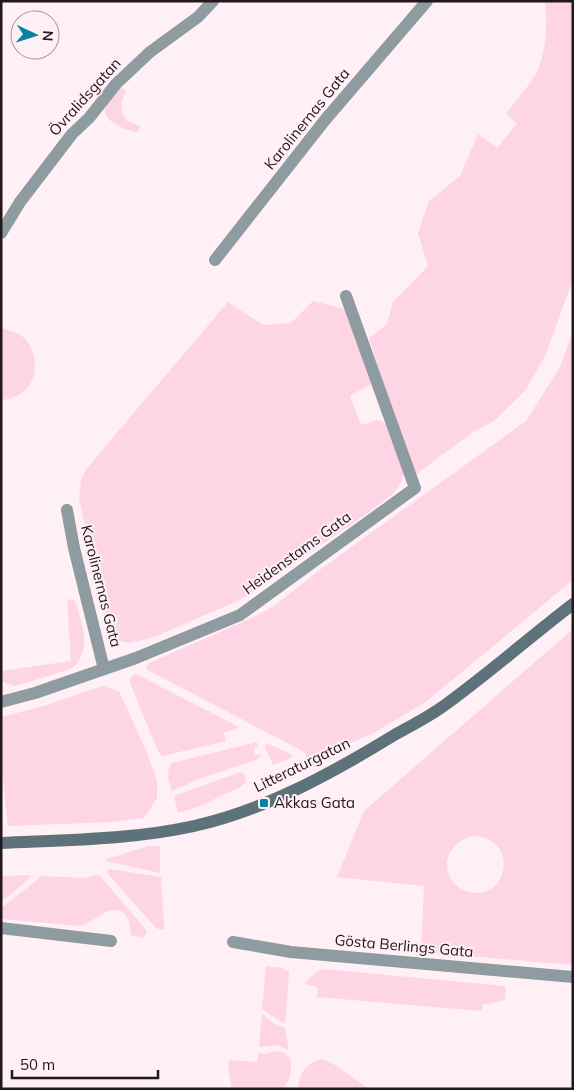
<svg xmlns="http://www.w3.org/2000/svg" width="574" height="1090" font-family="Mulish,sans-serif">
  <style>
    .green { fill: #fdd5e5; fill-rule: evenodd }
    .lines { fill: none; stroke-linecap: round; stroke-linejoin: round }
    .street { stroke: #8e9ca2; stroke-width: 12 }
    .secondary { stroke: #5e727b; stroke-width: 12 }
    .poi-dot { fill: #0682a7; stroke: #fef0f5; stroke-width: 2 }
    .labels { text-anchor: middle; stroke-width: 4; stroke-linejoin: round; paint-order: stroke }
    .street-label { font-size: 15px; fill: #22171c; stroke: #fef0f5 }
    .poi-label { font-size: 15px; fill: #22171c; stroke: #fef0f5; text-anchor: start }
  </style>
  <rect width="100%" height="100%" fill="#fef0f5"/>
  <g class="green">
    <path d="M 545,1 L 573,1 L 573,279 L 546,354 L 525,391 L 494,421 L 473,432 L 415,475 L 384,387 L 369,338 L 387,324 L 393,302 L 428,266 L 418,233 L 429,201 L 460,176 L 478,134 L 497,148 L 517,123 L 506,114 C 515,101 526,90 534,77 C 546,58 548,23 545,1 Z"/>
    <path d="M 121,88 L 127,91 C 120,99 119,114 128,121 C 131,123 136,125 140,126 L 138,132 C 127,131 102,122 105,107 C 107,100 116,93 121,88 Z"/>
    <polygon points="313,301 345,309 371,384 350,396 361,425 377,420 385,423 404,472 401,482 393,494 365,515 240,600 154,637 129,643 120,641 112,636 108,626 79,499 81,479 87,468 228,302 263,325 291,323"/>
    <path d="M 1,328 C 8,330 17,332 23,337 C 29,342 32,350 34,357 C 39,380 24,399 1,400 Z"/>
    <polygon points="573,331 573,580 427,701 374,733 308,761 304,752 146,669 149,663 258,615 274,606 321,569 526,421 560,367"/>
    <path d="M 69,599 L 73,600 L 76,603 C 82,625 93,652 71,669 L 19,685 L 13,686 L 1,681 L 2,671 L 71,661 L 67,600 Z"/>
    <path d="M 573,629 L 573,965 L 421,952 L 424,886 L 337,877 L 364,811 ZM 472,836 C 521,837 508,901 470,892 C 464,891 458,888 454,883 C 438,864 451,842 472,836 Z"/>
    <polygon points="134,674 138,675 239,727 224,733 226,741 162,756 158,751 130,683 130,679"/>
    <polygon points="102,686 119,691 147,753 157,781 157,798 144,818 112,822 8,826 1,761 1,717 44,706"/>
    <path d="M 257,742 L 258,746 L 254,748 L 255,755 L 262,754 L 258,759 L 199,779 L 172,791 C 169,782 165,771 172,763 Z"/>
    <polygon points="266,743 291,754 293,757 273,765 265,747"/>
    <polygon points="240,772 244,774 246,777 245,783 240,787 198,807 178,813 174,796"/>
    <polygon points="149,846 160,846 160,873 106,861 108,858 113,857"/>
    <polygon points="110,869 161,877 164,929 162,930 156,928 107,873 107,870"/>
    <polygon points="31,875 28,880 1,902 1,876"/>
    <path d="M 98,875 L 101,877 L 146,930 L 147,932 L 144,938 L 132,936 C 129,930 131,922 127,917 C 112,898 95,923 80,926 L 1,919 L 1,908 L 42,876 L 83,878 Z"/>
    <polygon points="266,966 282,968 289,972 285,1024 262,1009"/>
    <path d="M 323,969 L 504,986 L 506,989 L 505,1000 L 483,1005 L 482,1011 L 317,997 L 318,989 L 316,986 L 305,984 C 308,978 316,972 323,969 Z"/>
    <polygon points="262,1014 273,1023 285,1028 289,1050 277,1045 259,1047"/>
    <path d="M 276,1051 L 282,1052 L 290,1058 C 293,1069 290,1079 283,1089 L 232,1089 L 228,1068 L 229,1060 L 257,1062 L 258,1052 L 266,1054 Z"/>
    <path d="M 322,1059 L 335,1065 L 369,1089 L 298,1089 C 298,1073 307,1063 322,1059 Z"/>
  </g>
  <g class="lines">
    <g class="street">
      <polyline points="1,233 20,202 72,134 89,118 116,84 150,52 198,17 213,1"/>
      <polyline points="215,260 325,120 427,1"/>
      <polyline points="67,510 74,548 104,669"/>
      <polyline points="1,702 35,693 136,658 240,615 415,488 346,296"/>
      <polyline points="1,928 111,941"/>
      <polyline points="233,942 291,952 573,977"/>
    </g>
    <path class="secondary" d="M 1,843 C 65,840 131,840 194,826 C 266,810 334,772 396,734 C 413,725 430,716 445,705 C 489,673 530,637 573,604"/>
  </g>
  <rect class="poi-dot" x="259" y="798" width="10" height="10" rx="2.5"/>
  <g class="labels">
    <g class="street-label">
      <text transform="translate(85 97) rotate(-48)" y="5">Övralidsgatan</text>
      <text transform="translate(307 119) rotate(-51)" y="5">Karolinernas Gata</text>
      <text transform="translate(297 553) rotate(-36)" y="5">Heidenstams Gata</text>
      <text transform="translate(101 586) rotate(76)" y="5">Karolinernas Gata</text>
      <text transform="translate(302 765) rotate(-26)" y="5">Litteraturgatan</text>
      <text transform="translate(404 946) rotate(5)" y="5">Gösta Berlings Gata</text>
    </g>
    <g class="poi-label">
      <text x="274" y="808">Akkas Gata</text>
    </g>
  </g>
  <rect width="574" height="1090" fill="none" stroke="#22171c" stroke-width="5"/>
  <g transform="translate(35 35) rotate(94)"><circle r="24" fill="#fef0f5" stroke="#a6999e"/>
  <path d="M0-4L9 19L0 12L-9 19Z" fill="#0682a7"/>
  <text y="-8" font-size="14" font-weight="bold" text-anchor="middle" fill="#22171c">N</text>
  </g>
  <path d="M12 1070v8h146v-8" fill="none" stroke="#22171c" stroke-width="2.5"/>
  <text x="20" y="1070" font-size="15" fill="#22171c" stroke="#fef0f5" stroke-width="4" paint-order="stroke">50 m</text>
</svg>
